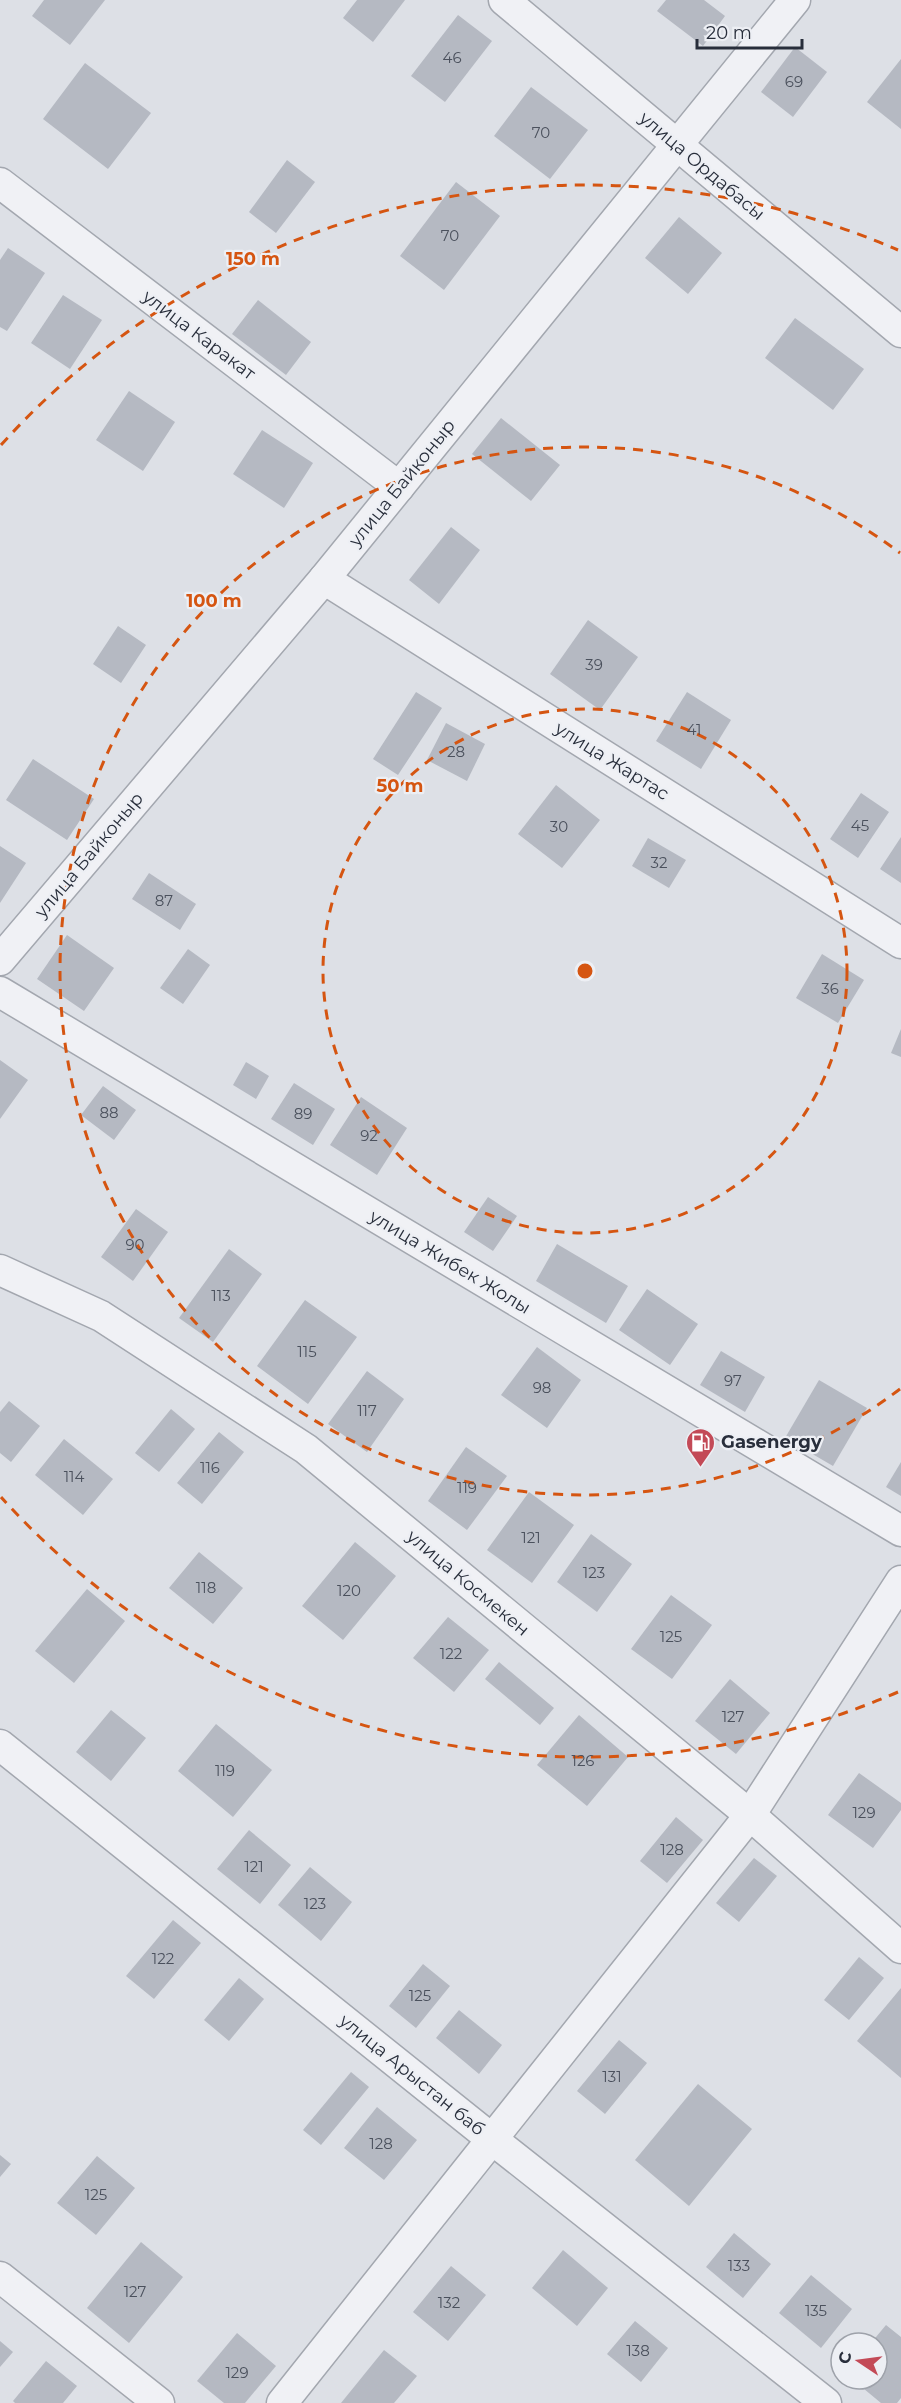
<svg xmlns="http://www.w3.org/2000/svg" width="901" height="2403" font-family="Montserrat,sans-serif">
  <style>
    .building { fill: #b5b9c2 }
    .lines { fill: none; stroke-linecap: round; stroke-linejoin: round }
    .street-casing { stroke: #a3a7af; stroke-width: 33 }
    .street { stroke: #f0f1f5; stroke-width: 30 }
    .ring { fill: none; stroke: #d55511; stroke-width: 3; stroke-dasharray: 10 8 }
    .labels { text-anchor: middle; stroke-width: 4.5; stroke-linejoin: round; paint-order: stroke }
    .number-label { font-size: 15px; fill: #4b515d }
    .street-label { font-size: 18px; fill: #282e3b; stroke: #edeff4 }
    .poi-label { font-size: 18px; font-weight: bold; fill: #282e3b; stroke: #edeff4; text-anchor: start }
    .centre { fill: #d55511; stroke: #edeff4; stroke-width: 3 }
    .ring-label { font-size: 18px; text-anchor: middle; font-weight: bold; fill: #d55511; stroke: #edeff4; stroke-width: 4.5; stroke-linejoin: round; paint-order: stroke }
  </style>
  <rect width="100%" height="100%" fill="#dde0e6"/>
  <g class="building">
    <polygon points="44,0 105,0 70,45 32,16"/>
    <polygon points="357,0 405,0 373,42 343,18"/>
    <polygon points="666,0 704,0 725,16 703,46 657,11"/>
    <polygon points="458,15 492,41 445,102 411,76"/>
    <polygon points="795,47 827,72 793,117 761,92"/>
    <polygon points="901,59 901,129 867,102"/>
    <polygon points="85,63 151,113 108,169 43,119"/>
    <polygon points="531,87 588,130 550,179 494,136"/>
    <polygon points="287,160 315,182 276,233 249,212"/>
    <polygon points="456,182 500,216 444,290 400,256"/>
    <polygon points="679,217 722,253 688,294 645,258"/>
    <polygon points="8,248 45,273 7,331 0,327 0,260"/>
    <polygon points="63,295 102,320 70,369 31,343"/>
    <polygon points="258,300 311,342 286,375 232,334"/>
    <polygon points="795,318 864,369 833,410 765,358"/>
    <polygon points="129,391 175,422 143,471 96,440"/>
    <polygon points="501,418 560,465 531,501 472,454"/>
    <polygon points="262,430 313,463 284,508 233,474"/>
    <polygon points="451,527 480,550 439,604 409,580"/>
    <polygon points="588,620 638,657 600,710 550,674"/>
    <polygon points="118,626 146,645 121,683 93,664"/>
    <polygon points="416,692 442,708 398,775 373,759"/>
    <polygon points="687,692 731,720 701,769 656,741"/>
    <polygon points="446,723 485,744 467,781 427,760"/>
    <polygon points="33,759 94,799 67,840 6,800"/>
    <polygon points="556,785 600,820 562,868 518,834"/>
    <polygon points="861,793 889,812 858,858 830,839"/>
    <polygon points="901,837 901,883 880,869"/>
    <polygon points="648,838 686,860 669,888 632,866"/>
    <polygon points="0,846 26,863 0,903"/>
    <polygon points="149,873 196,904 180,930 132,899"/>
    <polygon points="67,935 114,968 84,1011 37,979"/>
    <polygon points="188,949 210,965 183,1004 160,988"/>
    <polygon points="822,954 864,980 838,1023 796,998"/>
    <polygon points="901,1029 901,1057 891,1053"/>
    <polygon points="0,1060 28,1080 0,1119"/>
    <polygon points="246,1062 269,1076 256,1099 233,1085"/>
    <polygon points="294,1083 335,1109 313,1145 271,1119"/>
    <polygon points="103,1086 136,1110 114,1140 81,1115"/>
    <polygon points="361,1097 407,1128 377,1175 330,1145"/>
    <polygon points="488,1197 517,1216 493,1251 464,1232"/>
    <polygon points="136,1209 168,1232 133,1281 101,1257"/>
    <polygon points="557,1244 628,1286 606,1323 536,1281"/>
    <polygon points="229,1249 262,1274 213,1342 179,1318"/>
    <polygon points="647,1289 698,1324 670,1365 619,1330"/>
    <polygon points="305,1300 357,1337 308,1404 257,1366"/>
    <polygon points="537,1347 581,1380 547,1428 501,1395"/>
    <polygon points="721,1351 765,1377 745,1412 700,1385"/>
    <polygon points="367,1371 404,1399 367,1452 328,1424"/>
    <polygon points="819,1380 867,1408 833,1466 785,1438"/>
    <polygon points="9,1401 40,1426 11,1462 0,1453 0,1412"/>
    <polygon points="171,1409 195,1429 159,1472 135,1453"/>
    <polygon points="219,1432 244,1452 202,1504 177,1483"/>
    <polygon points="64,1439 113,1479 83,1515 35,1475"/>
    <polygon points="466,1447 507,1476 467,1530 428,1501"/>
    <polygon points="901,1462 901,1496 886,1487"/>
    <polygon points="529,1492 574,1525 532,1583 487,1550"/>
    <polygon points="591,1534 632,1564 597,1612 557,1582"/>
    <polygon points="355,1542 396,1576 343,1640 302,1606"/>
    <polygon points="199,1552 243,1588 213,1624 169,1588"/>
    <polygon points="87,1589 125,1621 74,1683 35,1651"/>
    <polygon points="671,1595 712,1625 672,1679 631,1649"/>
    <polygon points="448,1617 489,1650 454,1692 413,1658"/>
    <polygon points="499,1662 554,1708 540,1725 485,1679"/>
    <polygon points="730,1679 770,1713 736,1754 695,1721"/>
    <polygon points="111,1710 146,1738 111,1781 76,1752"/>
    <polygon points="579,1715 628,1757 587,1806 537,1765"/>
    <polygon points="216,1724 272,1770 233,1817 178,1771"/>
    <polygon points="859,1773 901,1803 901,1810 873,1848 828,1815"/>
    <polygon points="676,1817 703,1840 667,1883 640,1861"/>
    <polygon points="249,1830 291,1865 260,1904 217,1869"/>
    <polygon points="754,1858 777,1876 739,1922 716,1903"/>
    <polygon points="310,1867 352,1902 321,1941 278,1905"/>
    <polygon points="173,1920 201,1943 154,1999 126,1976"/>
    <polygon points="859,1957 884,1978 849,2020 824,2000"/>
    <polygon points="423,1964 450,1986 416,2028 389,2006"/>
    <polygon points="239,1978 264,1999 229,2041 204,2020"/>
    <polygon points="901,1988 901,2078 857,2041"/>
    <polygon points="459,2010 502,2045 479,2074 436,2038"/>
    <polygon points="619,2040 647,2063 605,2114 577,2091"/>
    <polygon points="351,2072 369,2087 321,2145 303,2130"/>
    <polygon points="698,2084 752,2129 689,2206 635,2160"/>
    <polygon points="377,2107 417,2140 384,2180 344,2148"/>
    <polygon points="0,2155 11,2164 0,2177"/>
    <polygon points="97,2156 135,2188 96,2235 57,2203"/>
    <polygon points="734,2233 771,2264 743,2298 706,2267"/>
    <polygon points="141,2242 183,2277 129,2343 87,2308"/>
    <polygon points="563,2250 608,2288 577,2326 532,2288"/>
    <polygon points="451,2266 486,2295 448,2341 413,2312"/>
    <polygon points="811,2275 852,2309 821,2348 779,2313"/>
    <polygon points="635,2321 668,2348 641,2382 607,2354"/>
    <polygon points="886,2325 901,2337 901,2398 897,2403 881,2403 852,2379 877,2379 877,2343 871,2343"/>
    <polygon points="237,2333 276,2366 245,2403 224,2403 197,2381"/>
    <polygon points="0,2341 13,2352 0,2367"/>
    <polygon points="384,2350 417,2376 394,2403 341,2403"/>
    <polygon points="46,2361 77,2386 63,2403 15,2403 13,2401"/>
  </g>
  <g class="lines">
    <defs>
      <g id="street">
        <polyline points="504,0 901,332"/>
        <polyline points="0,183 399,487"/>
        <polyline points="324,579 901,943"/>
        <polyline points="0,960 324,579 795,0"/>
        <polyline points="0,992 901,1531"/>
        <polyline points="0,1270 101,1316 306,1449 750,1815 901,1948"/>
        <polyline points="0,1745 493,2140 826,2403"/>
        <polyline points="0,2277 159,2403"/>
        <polyline points="282,2403 750,1815 901,1581"/>
      </g>
    </defs>
    <use href="#street" class="street-casing"/>
    <use href="#street" class="street"/>
  </g>
  <g class="ring">
    <circle cx="585" cy="971" r="262"/>
    <path d="M900 1389A524 524 0 1 1 900 553"/>
    <path d="M898 1692A786 786 0 0 1 1 1497M1 445A786 786 0 0 1 898 250"/>
  </g>
  <defs>
    <symbol id="fuel-pin" viewBox="-11 -11 22 30"><path d="M0 17L-7.5 6A9.5 9.5 0 1 1 7.5 6Z" fill="#c34a57" stroke="#edeff4"/><path d="M-5.5-6h7V0h2V4h1.3V-2.5L3-4.5l.8-.8L6-3V5H2.5V1h-1V6h-7ZM-4.2-4.7v3.2H.2V-4.7Z" fill="#fff"/></symbol>
  </defs>
  <g fill-rule="evenodd">
    <use href="#fuel-pin" x="684" y="1426" width="33" height="45"/>
  </g>
  <g class="labels">
    <g class="number-label">
      <text x="452" y="63">46</text>
      <text x="794" y="87">69</text>
      <text x="541" y="138">70</text>
      <text x="450" y="241">70</text>
      <text x="594" y="670">39</text>
      <text x="694" y="735">41</text>
      <text x="456" y="757">28</text>
      <text x="860" y="831">45</text>
      <text x="559" y="832">30</text>
      <text x="659" y="868">32</text>
      <text x="164" y="906">87</text>
      <text x="830" y="994">36</text>
      <text x="109" y="1118">88</text>
      <text x="303" y="1119">89</text>
      <text x="369" y="1141">92</text>
      <text x="135" y="1250">90</text>
      <text x="221" y="1301">113</text>
      <text x="307" y="1357">115</text>
      <text x="733" y="1386">97</text>
      <text x="542" y="1393">98</text>
      <text x="367" y="1416">117</text>
      <text x="210" y="1473">116</text>
      <text x="74" y="1482">114</text>
      <text x="467" y="1493">119</text>
      <text x="531" y="1543">121</text>
      <text x="594" y="1578">123</text>
      <text x="206" y="1593">118</text>
      <text x="349" y="1596">120</text>
      <text x="671" y="1642">125</text>
      <text x="451" y="1659">122</text>
      <text x="733" y="1722">127</text>
      <text x="583" y="1766">126</text>
      <text x="225" y="1776">119</text>
      <text x="864" y="1818">129</text>
      <text x="672" y="1855">128</text>
      <text x="254" y="1872">121</text>
      <text x="315" y="1909">123</text>
      <text x="163" y="1964">122</text>
      <text x="420" y="2001">125</text>
      <text x="612" y="2082">131</text>
      <text x="381" y="2149">128</text>
      <text x="96" y="2200">125</text>
      <text x="739" y="2271">133</text>
      <text x="135" y="2297">127</text>
      <text x="449" y="2308">132</text>
      <text x="816" y="2316">135</text>
      <text x="638" y="2356">138</text>
      <text x="237" y="2378">129</text>
    </g>
    <g class="street-label">
      <text transform="translate(702 166) rotate(40)" y="6">улица Ордабасы</text>
      <text transform="translate(199 335) rotate(37)" y="6">улица Каракат</text>
      <text transform="translate(402 483) rotate(-51)" y="6">улица Байконыр</text>
      <text transform="translate(612 761) rotate(32)" y="6">улица Жартас</text>
      <text transform="translate(89 855) rotate(-50)" y="6">улица Байконыр</text>
      <text transform="translate(450 1262) rotate(31)" y="6">улица Жибек Жолы</text>
      <text transform="translate(468 1583) rotate(40)" y="6">улица Космекен</text>
      <text transform="translate(412 2075) rotate(39)" y="6">улица Арыстан баб</text>
    </g>
    <g class="poi-label">
      <text x="721" y="1448">Gasenergy</text>
    </g>
  </g>
  <circle cx="585" cy="971" r="9" class="centre"/>
  <g class="ring-label">
    <text x="253" y="265">150 m</text>
    <text x="214" y="607">100 m</text>
    <text x="400" y="792">50 m</text>
  </g>
  <g transform="translate(859 2361) rotate(283)"><circle r="28" fill="#edeff4" stroke="#9ea2aa" stroke-width="1.5"/>
  <path d="M0-4.5L10 22L0 15L-10 22Z" fill="#c34a57"/>
  <text y="-9" font-size="16" font-weight="bold" text-anchor="middle" fill="#282e3b">С</text>
  </g>
  <path d="M697 39v9h105v-9" fill="none" stroke="#282e3b" stroke-width="3"/>
  <text x="706" y="39" font-size="18" fill="#282e3b" stroke="#edeff4" stroke-width="4.5" paint-order="stroke">20 m</text>
</svg>
